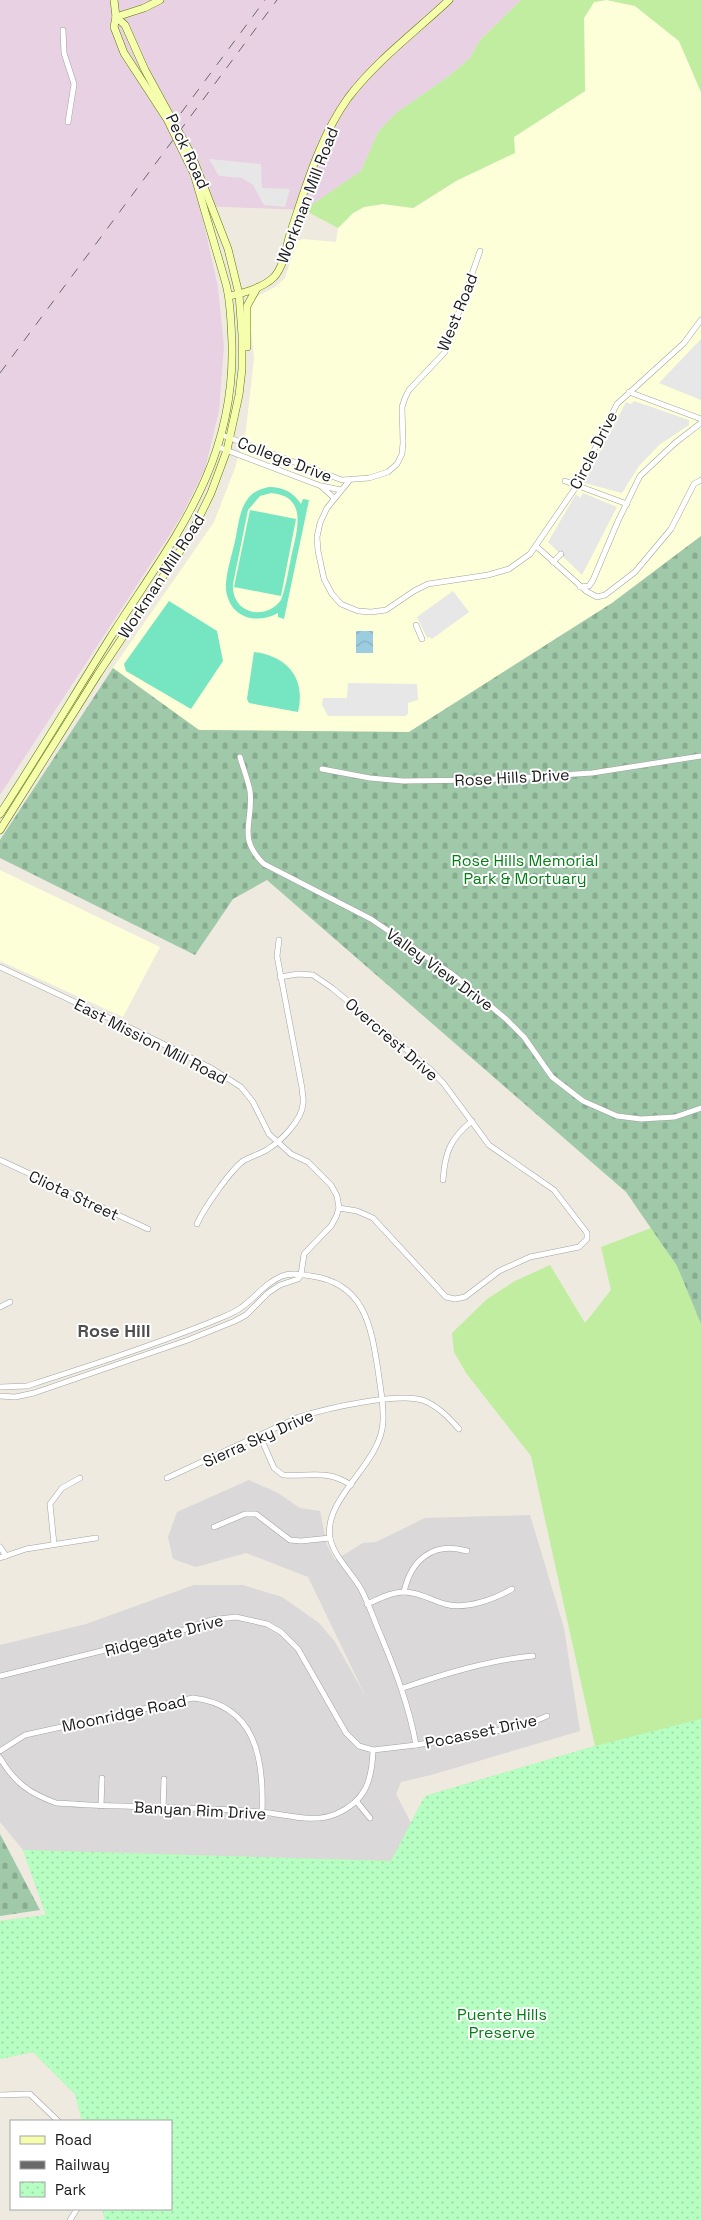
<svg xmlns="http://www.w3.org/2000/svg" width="701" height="2220" font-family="'Space Grotesk',sans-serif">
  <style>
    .residential { fill: #dad8d8 }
    .industrial { fill: #e8d1e2 }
    .education { fill: #fcffd8 }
    .grass { fill: #c1eda0 }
    .cemetery { fill: url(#cemetery-stones) }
    .park { fill: url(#park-dots) }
    .pitch { fill: #76e5c1; fill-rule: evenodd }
    .parking { fill: #e7e7e7 }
    .water { fill: url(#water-waves) }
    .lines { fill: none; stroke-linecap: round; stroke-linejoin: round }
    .street-casing { stroke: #a2a2a2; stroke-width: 6 }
    .secondary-casing { stroke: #607500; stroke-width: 8 }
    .street { stroke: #fff; stroke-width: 5 }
    .secondary { stroke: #f5fead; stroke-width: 7 }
    .rail { stroke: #696969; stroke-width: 1; stroke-dasharray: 10 10; stroke-linecap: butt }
    .labels { text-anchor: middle; stroke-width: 4; stroke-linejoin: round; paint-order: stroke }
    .street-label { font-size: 16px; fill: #1b1b1b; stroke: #fff }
    .park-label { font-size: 16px; fill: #038015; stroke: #fff }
    .neighbourhood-label { font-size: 18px; font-weight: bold; fill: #4e4e4e; stroke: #fff }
  </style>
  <defs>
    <pattern id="cemetery-stones" width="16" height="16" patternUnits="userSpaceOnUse" patternTransform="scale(1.25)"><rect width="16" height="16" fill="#9fc9a8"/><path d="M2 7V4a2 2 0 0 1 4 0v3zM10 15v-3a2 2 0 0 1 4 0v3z" fill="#88ac90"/></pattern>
    <pattern id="park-dots" width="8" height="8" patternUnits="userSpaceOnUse" patternTransform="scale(1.25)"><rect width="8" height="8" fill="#b7fec2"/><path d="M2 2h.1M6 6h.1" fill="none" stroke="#9dd9a6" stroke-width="1.8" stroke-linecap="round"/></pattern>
    <pattern id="water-waves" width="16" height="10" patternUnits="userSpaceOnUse" patternTransform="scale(1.25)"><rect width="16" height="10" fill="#9ccce0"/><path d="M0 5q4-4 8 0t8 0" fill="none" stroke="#86afc0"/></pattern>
  </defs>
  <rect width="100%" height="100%" fill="#eeeae0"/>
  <polygon class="residential" points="249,1480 278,1493 300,1508 320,1511 327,1545 335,1560 363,1543 376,1542 425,1518 530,1515 564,1628 580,1731 431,1775 401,1782 396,1794 411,1823 391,1861 23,1850 0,1822 0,1645 86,1624 194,1585 243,1585 282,1597 319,1623 335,1642 366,1697 308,1577 246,1553 196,1567 173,1559 168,1537 177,1512"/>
  <polygon class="industrial" points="0,0 521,0 480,40 470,58 449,76 396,113 378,132 361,171 304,210 200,206 218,287 224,346 219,411 205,469 183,513 167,539 0,795"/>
  <g class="education">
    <polygon points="607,0 635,6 679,41 701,92 701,536 612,603 409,732 199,730 113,668 214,522 235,468 246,430 254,358 249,309 256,297 275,287 285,278 297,241 303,239 336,242 338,228 353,213 364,207 383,204 414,208 456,181 514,137 585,91 584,18 594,2"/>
    <polygon points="0,870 160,947 123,1017 0,961"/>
  </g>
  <g class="grass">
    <polygon points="521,0 606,0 594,2 584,18 585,91 514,137 515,153 456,181 413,208 383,204 364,207 353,213 338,228 304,210 361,171 378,132 396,113 449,76 470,58 480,40"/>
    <polygon points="607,0 701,0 701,92 679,41 635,6"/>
    <polygon points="651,1228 677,1266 701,1324 701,2220 105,2220 102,2209 171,2209 171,2121 82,2121 75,2094 33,2052 0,2059 0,1921 46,1915 23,1850 391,1861 425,1796 595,1746 531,1456 466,1373 454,1352 452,1333 487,1299 515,1281 550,1265 585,1323 611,1290 601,1247"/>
  </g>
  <g class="cemetery">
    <polygon points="701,536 701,1324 677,1266 626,1192 267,880 233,899 195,955 0,858 0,840 113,668 199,730 409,732 612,603"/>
    <polygon points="0,1834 40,1910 0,1916"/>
  </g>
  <polygon class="park" points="701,1719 701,2220 105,2220 102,2209 171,2209 171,2121 82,2121 75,2094 33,2052 0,2059 0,1921 46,1915 23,1850 391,1861 425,1796 595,1746"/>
  <g class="pitch">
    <path d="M 269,487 C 283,487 293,492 301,504 L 303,499 L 309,500 L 284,619 L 278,617 L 278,613 C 256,625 230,618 226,590 C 225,575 232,555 235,541 C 238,528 239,511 247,500 C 252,492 260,489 269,487 ZM 271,493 C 310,496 296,533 291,558 C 288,572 286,587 281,600 C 265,622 231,613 233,584 L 248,510 L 260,496 Z"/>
    <polygon points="250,510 296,519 281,596 234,587"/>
    <polygon points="169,601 217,631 223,661 191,709 126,671 124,664"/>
    <path d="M 254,652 C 287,656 306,678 298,712 L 249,703 L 247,699 Z"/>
  </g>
  <g class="parking">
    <polygon points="209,159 261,164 262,188 290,189 285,207 264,205 253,185 242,178 219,176"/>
    <polygon points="701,339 701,400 659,383"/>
    <polygon points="634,401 689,420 689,425 659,445 639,466 622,493 584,483 626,402 631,404"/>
    <polygon points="583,493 617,507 582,575 548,542 576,494 580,498"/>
    <polygon points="453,591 469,612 432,639 429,637 427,638 417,617"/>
    <polygon points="348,683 417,684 418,700 408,703 408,714 405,716 328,716 322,705 323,698 347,698"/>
  </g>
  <rect class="water" x="356" y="631" width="17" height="22"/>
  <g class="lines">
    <defs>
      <g id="street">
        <polyline points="63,30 64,53 74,84 68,122"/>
        <polyline points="629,392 701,419"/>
        <polyline points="222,435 342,480 369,478 388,472 397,464 402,454 403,443 402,407 405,398 409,390 445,352 480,251"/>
        <polyline points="218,447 321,486 334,498"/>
        <polyline points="349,481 327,508 320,523 317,537 318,551 324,579 332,594 341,604 358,611 371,612 386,610 414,591 428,584 488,575 509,569 530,554 576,487 617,404 684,343 701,320"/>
        <polyline points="565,481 627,504"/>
        <polyline points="322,486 341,490"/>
        <polyline points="536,546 586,591 597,597 605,595 635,572 671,529 694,484 701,480"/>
        <polyline points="553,562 561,554"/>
        <polyline points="580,587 589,586 593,580 618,521 640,476 675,443 701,423"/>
        <polyline points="416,625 422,639"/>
        <path d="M 240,757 C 243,768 248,780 250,791 C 254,822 236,837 264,864 L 371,919 L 452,974 L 506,1019 L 524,1037 L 552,1077 L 583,1101 L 617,1116 L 641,1119 L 675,1117 L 701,1108"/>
        <polyline points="322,769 370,778 403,781 483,780 592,773 701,756"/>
        <polyline points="0,967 143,1034 211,1068 241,1087 253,1102 269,1134 291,1154 308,1162 331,1185 337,1196 339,1208 336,1217 331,1226 304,1254 301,1275"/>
        <polyline points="280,977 298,974 313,975 332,988 431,1070 444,1084 489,1145 554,1190 587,1233 587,1239 579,1247 530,1257 499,1271 465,1297 455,1299 446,1297 373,1218 357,1211 339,1208"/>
        <polyline points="0,1160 148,1229"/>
        <path d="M 443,1180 C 445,1152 450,1139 472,1121"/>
        <path d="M 197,1224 C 204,1208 230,1171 243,1161 C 251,1156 261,1154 268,1149 C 281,1141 302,1120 303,1104 C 304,1099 302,1093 302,1088 L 277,956 L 279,940"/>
        <polyline points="0,1307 10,1302"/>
        <path d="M 0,1387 L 27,1386 C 89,1366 151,1346 211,1322 C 222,1317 233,1314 242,1307 C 256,1297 265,1283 282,1276 C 292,1272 301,1275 311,1276 C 364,1283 371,1325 378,1370 C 380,1387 384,1404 383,1421 C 382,1464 323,1497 330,1538 C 334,1557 352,1573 361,1589 C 369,1604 374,1620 381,1636 C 396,1672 409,1706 416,1745"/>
        <polyline points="0,1396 15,1397 34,1393 188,1340 235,1321 246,1315 268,1293 280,1285 298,1279 301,1275"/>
        <path d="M 260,1436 L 274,1468 L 283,1475 C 311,1477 326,1469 351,1485"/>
        <path d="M 167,1478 L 299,1417 C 325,1409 403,1390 427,1402 C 440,1408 450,1419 459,1429"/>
        <polyline points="214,1527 245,1514 256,1514 290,1540 301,1541 330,1538"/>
        <polyline points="54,1544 50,1504 62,1488 80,1478"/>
        <polyline points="0,1547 6,1556"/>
        <polyline points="0,1558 26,1549 96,1538"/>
        <path d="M 404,1592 C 411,1560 433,1541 467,1551"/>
        <path d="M 367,1604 C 379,1599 391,1592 404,1592 C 419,1592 431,1600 445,1604 C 465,1610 495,1599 512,1589"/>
        <polyline points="0,1676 178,1632 211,1620 236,1617 267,1624 281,1632 298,1649 346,1733 359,1746 373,1750 416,1745 492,1732 535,1721 547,1716"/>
        <path d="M 403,1688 C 444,1674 489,1660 533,1656"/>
        <path d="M 0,1751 L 25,1735 L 193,1698 C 256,1705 264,1759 262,1812"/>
        <path d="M 0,1758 C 15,1783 29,1793 56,1803 C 124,1808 193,1806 261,1812 C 286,1814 312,1824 336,1814 C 366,1801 372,1780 373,1750"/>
        <polyline points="357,1802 370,1818"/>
        <polyline points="101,1806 102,1778"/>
        <polyline points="163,1808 164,1779"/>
        <polyline points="0,2095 30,2094 58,2121"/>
        <polyline points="70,2220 77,2209"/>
      </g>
      <g id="secondary">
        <polyline points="116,17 144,8 160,0"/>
        <path d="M 229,296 C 244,293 263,288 274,277 C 285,265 286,245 291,231 C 306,186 320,137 348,98 C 376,61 415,32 449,0"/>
        <polyline points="247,347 247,306 257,288"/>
        <path d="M 0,814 C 38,756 73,697 110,638 C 172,540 235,467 232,344 C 231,324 231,303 226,284 L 194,174 L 167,119 L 124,53 L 114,27 L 116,17 L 114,0"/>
        <polyline points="0,830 98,674 190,536 211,493 227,450 239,395 242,369 242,335 239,294 228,249 192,156 145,70 125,25 116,17"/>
      </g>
    </defs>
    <use href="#street" class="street-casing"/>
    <use href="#secondary" class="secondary-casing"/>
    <use href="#street" class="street"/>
    <use href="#secondary" class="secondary"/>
    <g class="rail">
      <polyline points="181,113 265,0"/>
      <polyline points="0,373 277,0"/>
    </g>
  </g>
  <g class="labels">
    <g class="street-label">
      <text transform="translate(188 151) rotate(65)" y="6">Peck Road</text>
      <text transform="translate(307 195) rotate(-69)" y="6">Workman Mill Road</text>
      <text transform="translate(457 312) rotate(-68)" y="6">West Road</text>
      <text transform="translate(593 450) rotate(-63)" y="6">Circle Drive</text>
      <text transform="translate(285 459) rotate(21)" y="6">College Drive</text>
      <text transform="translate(161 576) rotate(-57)" y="6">Workman Mill Road</text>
      <text transform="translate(512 777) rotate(-3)" y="6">Rose Hills Drive</text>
      <text transform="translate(440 969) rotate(36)" y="6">Valley View Drive</text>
      <text transform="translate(392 1039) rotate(41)" y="6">Overcrest Drive</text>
      <text transform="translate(151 1041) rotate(27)" y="6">East Mission Mill Road</text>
      <text transform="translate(74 1195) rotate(25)" y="6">Cliota Street</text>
      <text transform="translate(258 1438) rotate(-24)" y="6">Sierra Sky Drive</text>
      <text transform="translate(164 1635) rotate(-15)" y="6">Ridgegate Drive</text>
      <text transform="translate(124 1713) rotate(-12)" y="6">Moonridge Road</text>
      <text transform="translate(481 1731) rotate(-12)" y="6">Pocasset Drive</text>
      <text transform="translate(200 1810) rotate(3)" y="6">Banyan Rim Drive</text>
    </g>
    <g class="park-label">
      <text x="525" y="866">Rose Hills Memorial<tspan x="525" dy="18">Park &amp; Mortuary</tspan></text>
      <text x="502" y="2020">Puente Hills<tspan x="502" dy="18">Preserve</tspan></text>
    </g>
    <g class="neighbourhood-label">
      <text x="114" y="1337">Rose Hill</text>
    </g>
  </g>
  <rect x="10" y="2120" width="162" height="90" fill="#ffffff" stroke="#a4a4a4"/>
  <rect x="20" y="2136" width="25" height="8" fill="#f5fead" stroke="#a4a4a4"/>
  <text x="55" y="2145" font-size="15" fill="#1b1b1b">Road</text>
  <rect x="20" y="2161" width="25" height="8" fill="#696969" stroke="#a4a4a4"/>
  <text x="55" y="2170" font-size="15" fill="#1b1b1b">Railway</text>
  <rect x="20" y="2182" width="25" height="15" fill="url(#park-dots)" stroke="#a4a4a4"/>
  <text x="55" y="2195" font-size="15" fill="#1b1b1b">Park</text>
</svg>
